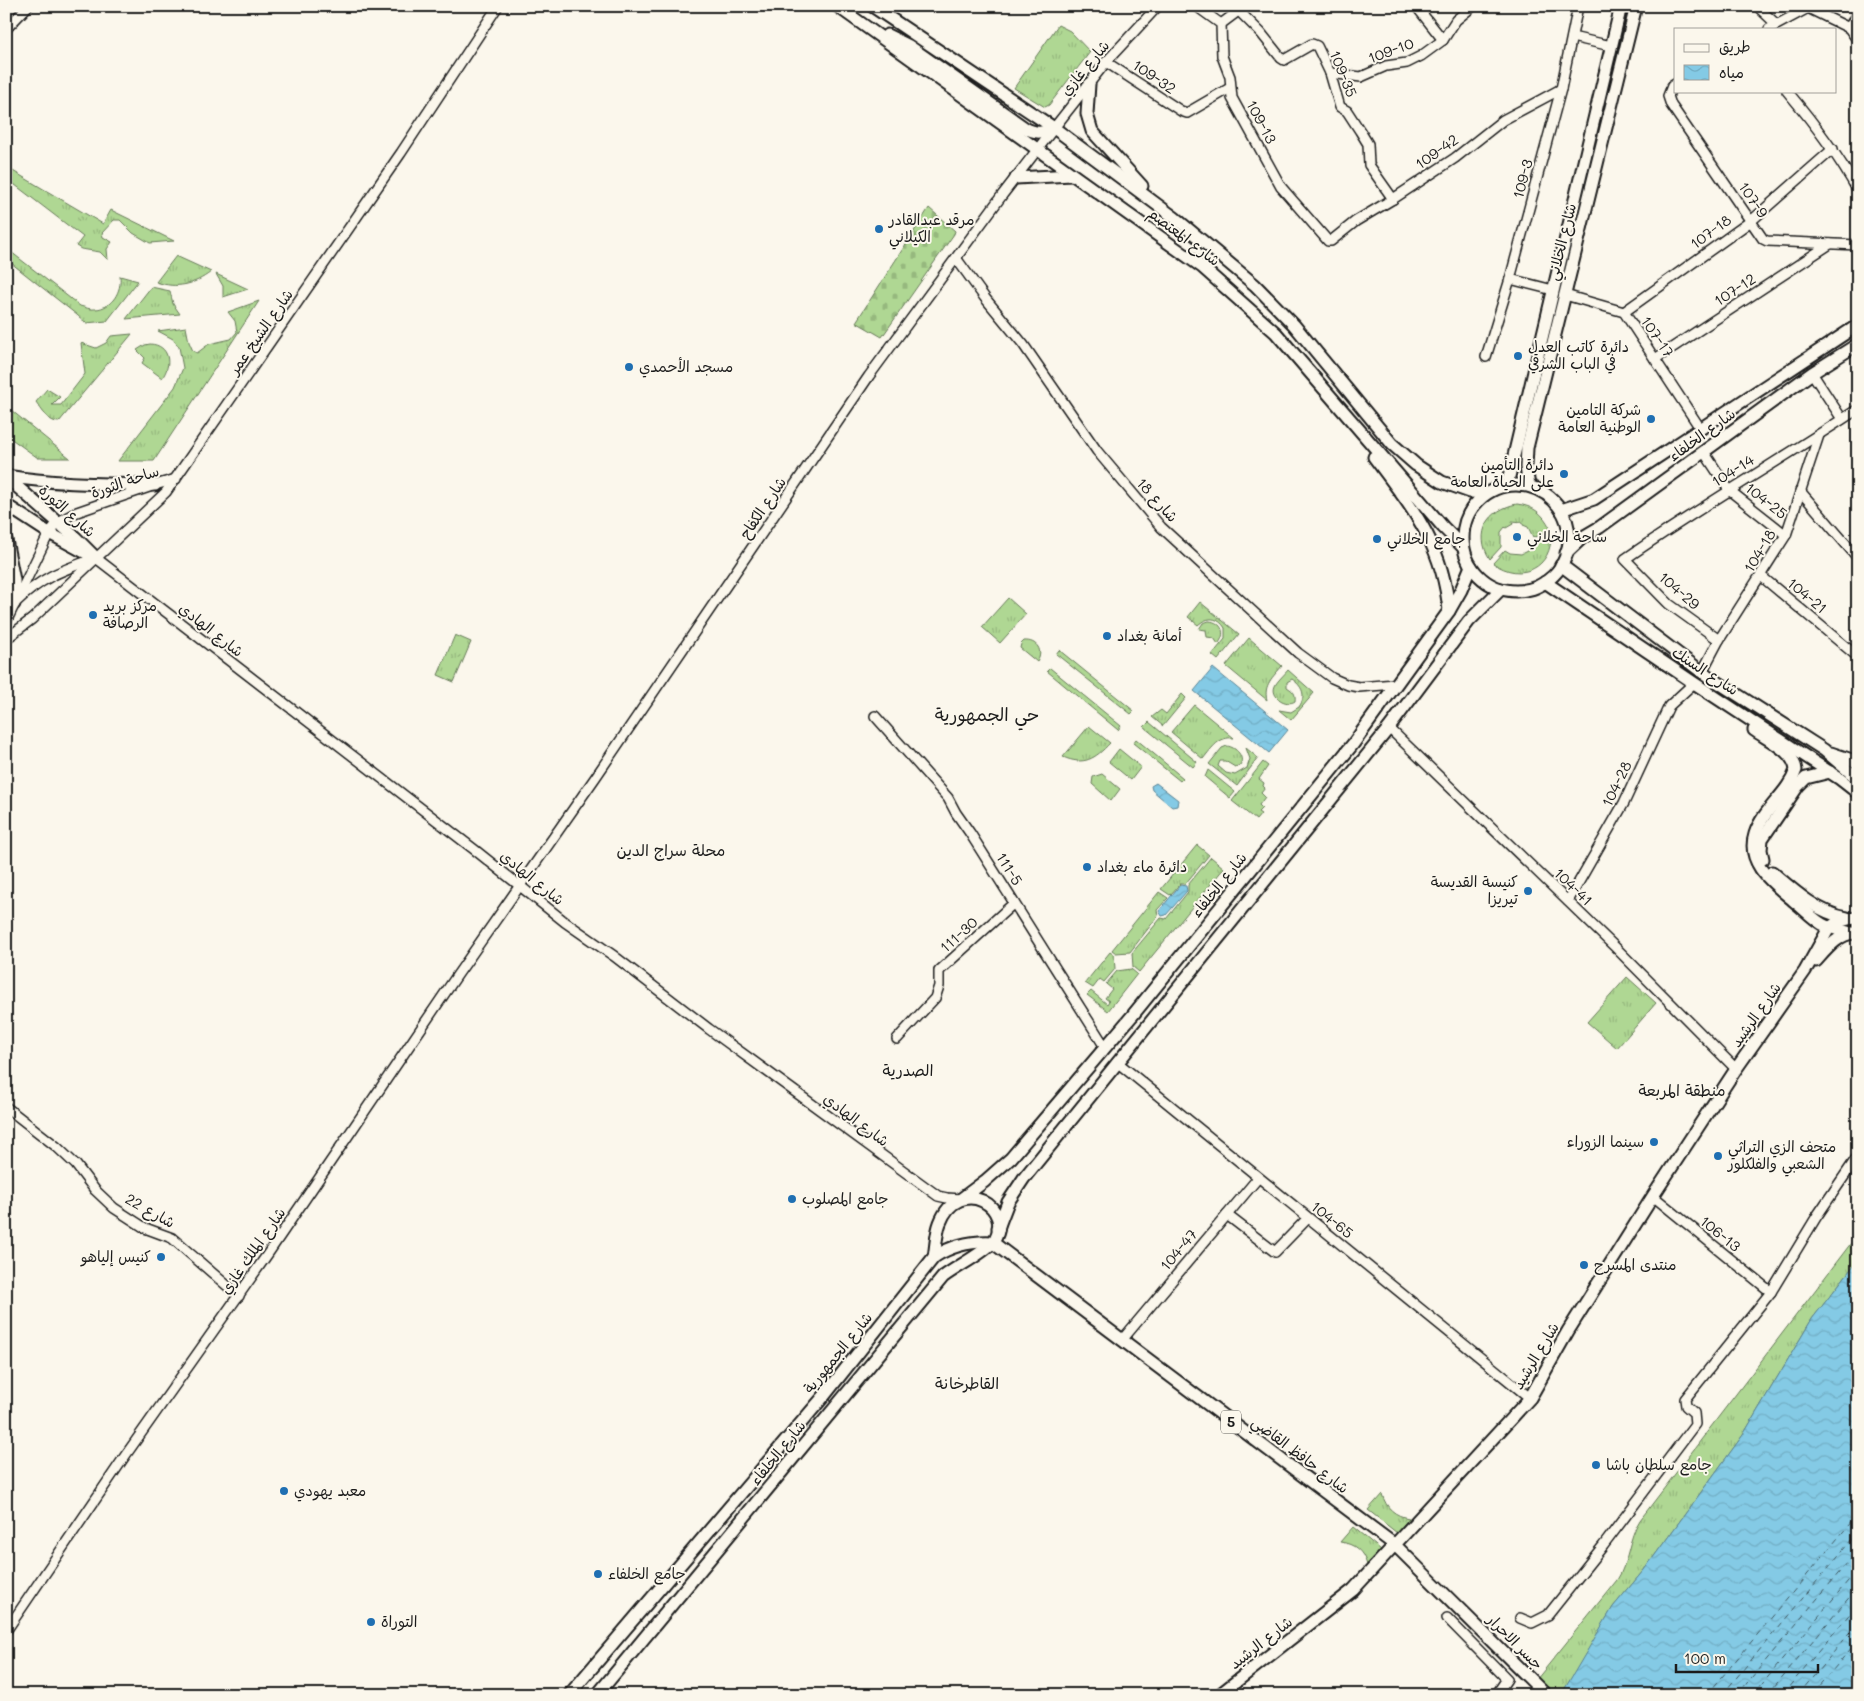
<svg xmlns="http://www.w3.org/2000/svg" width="1864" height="1701" font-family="Mali,'Playpen Sans Arabic',sans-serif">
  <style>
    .grass { fill: url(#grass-tufts); stroke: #667a58 }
    .cemetery { fill: url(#cemetery-stones); stroke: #667a58 }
    .water { fill: url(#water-waves); stroke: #5a8495 }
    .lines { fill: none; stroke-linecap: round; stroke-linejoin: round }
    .ferry { stroke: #405962; stroke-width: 1; stroke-dasharray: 6 5; stroke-linecap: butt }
    .minor-casing { stroke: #1c1c1c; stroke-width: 12 }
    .major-casing { stroke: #1c1c1c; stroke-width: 15 }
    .minor { stroke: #fbf7ec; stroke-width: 9 }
    .major { stroke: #fbf7ec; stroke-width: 11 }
    .poi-dot { fill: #1f6fb2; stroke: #fbf7ec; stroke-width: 2 }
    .labels { text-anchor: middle; stroke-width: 4; stroke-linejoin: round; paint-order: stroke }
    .shield { fill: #fbf7ec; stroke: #5f5e5a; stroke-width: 1 }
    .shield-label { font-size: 14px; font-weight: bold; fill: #1c1c1c }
    .street-label { font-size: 15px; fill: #1c1c1c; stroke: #fbf7ec }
    .poi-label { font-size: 15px; fill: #1c1c1c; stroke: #fbf7ec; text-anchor: start }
    .neighbourhood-label { font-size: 16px; fill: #1c1c1c; stroke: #fbf7ec }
    .quarter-label { font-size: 18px; fill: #1c1c1c; stroke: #fbf7ec }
  </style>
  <defs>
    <pattern id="grass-tufts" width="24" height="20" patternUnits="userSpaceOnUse" patternTransform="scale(1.25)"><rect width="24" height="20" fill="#afd793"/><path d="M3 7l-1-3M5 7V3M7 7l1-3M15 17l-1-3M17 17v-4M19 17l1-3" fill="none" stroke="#96b87e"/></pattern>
    <pattern id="cemetery-stones" width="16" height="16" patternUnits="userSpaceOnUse" patternTransform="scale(1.25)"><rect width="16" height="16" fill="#afd793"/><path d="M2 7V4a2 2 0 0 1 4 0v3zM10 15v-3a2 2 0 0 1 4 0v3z" fill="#96b87e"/></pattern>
    <pattern id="water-waves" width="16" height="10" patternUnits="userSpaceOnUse" patternTransform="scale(1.25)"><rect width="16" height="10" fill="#84cae5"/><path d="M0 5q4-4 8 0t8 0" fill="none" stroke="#71adc4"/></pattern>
  </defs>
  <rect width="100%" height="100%" fill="#fbf7ec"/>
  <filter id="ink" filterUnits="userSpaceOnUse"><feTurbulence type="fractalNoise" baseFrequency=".02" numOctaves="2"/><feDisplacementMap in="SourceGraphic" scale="10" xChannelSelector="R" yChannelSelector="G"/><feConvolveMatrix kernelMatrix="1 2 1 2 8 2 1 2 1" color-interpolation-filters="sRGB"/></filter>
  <g filter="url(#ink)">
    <g class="grass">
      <polygon points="1058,25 1070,31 1090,52 1049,105 1045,107 1014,88"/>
      <polygon points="6,167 103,224 111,210 174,241 150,243 133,233 120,220 114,220 102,233 103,237 112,242 107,249 108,260 100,252 81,249 76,246 83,237 6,178"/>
      <path d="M 6,248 L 80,306 C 85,307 90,310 96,309 C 112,308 122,291 120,276 L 138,281 L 107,321 L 86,323 L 77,315 L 6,259 Z"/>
      <path d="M 176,256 L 211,272 C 194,285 177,289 156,282 Z"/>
      <polygon points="216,274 248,289 223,297 223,286"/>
      <polygon points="151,287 170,291 173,304 180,314 126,319"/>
      <polygon points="259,301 154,461 118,461 175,387 183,368 179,347 173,339 158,331 186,327 189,342 193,351 197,353 209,344 231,339 237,332 235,321 228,312"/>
      <path d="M 132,334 L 59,422 C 49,423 42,410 36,402 L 47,389 L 60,397 L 52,405 L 61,405 L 85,374 L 81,343 L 96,348 L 106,343 L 111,336 Z"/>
      <path d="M 150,344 C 170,345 172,365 162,378 L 142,363 L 145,358 L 137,350 L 145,345 Z"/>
      <polygon points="6,406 70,458 38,458 6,435"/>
      <path d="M 1517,504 C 1533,506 1543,513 1550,528 L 1539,536 L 1533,537 L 1528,527 L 1523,525 L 1523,522 L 1512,521 L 1513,524 L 1506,528 L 1505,527 L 1501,532 L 1501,547 L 1490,559 C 1473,533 1489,509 1517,504 Z"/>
      <path d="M 1551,533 C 1553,568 1521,583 1493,563 L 1505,550 L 1510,553 L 1521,554 L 1527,551 L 1533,543 L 1541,540 Z"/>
      <polygon points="1008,598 1026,614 1000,643 982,627"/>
      <path d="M 1200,602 L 1239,634 L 1218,660 L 1212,655 L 1225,639 L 1225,628 C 1218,617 1208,616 1198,625 L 1188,617 Z"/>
      <path d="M 1209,621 C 1222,622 1227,634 1218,644 L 1214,638 L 1207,637 L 1206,630 L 1199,629 L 1203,623 Z"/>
      <polygon points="455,635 471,642 454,682 438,675"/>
      <path d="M 1249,638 L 1282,666 C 1273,677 1263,685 1267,700 L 1226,666 Z"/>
      <path d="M 1024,641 C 1037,640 1044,651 1037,662 L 1020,648 L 1021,644 Z"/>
      <polygon points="1059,650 1134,711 1131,714 1056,654"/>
      <polygon points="1050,668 1121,726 1118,730 1047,671"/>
      <path d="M 1288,670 L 1314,693 L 1291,720 L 1279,710 L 1291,712 L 1299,707 C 1307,695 1302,686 1292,679 L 1287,682 L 1287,687 C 1293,691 1296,693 1295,701 C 1287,707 1270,697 1275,686 C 1277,681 1284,675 1288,670 Z"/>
      <polygon points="1182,694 1186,698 1163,726 1152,717 1161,710 1166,714"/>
      <path d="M 1194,705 L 1234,738 C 1219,736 1212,748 1203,759 L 1171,732 Z"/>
      <polygon points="1149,722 1197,762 1193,767 1144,727"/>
      <path d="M 1089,726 L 1110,743 C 1095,759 1084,766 1063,757 Z"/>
      <polygon points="1136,739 1183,778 1180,781 1133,743"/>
      <path d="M 1227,746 C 1236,747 1245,757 1240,765 L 1235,767 L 1225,761 L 1220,761 L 1218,766 L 1226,773 L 1235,775 L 1247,768 L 1250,759 L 1246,748 L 1258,758 L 1237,786 L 1209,764 L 1222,748 Z"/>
      <polygon points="1119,749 1141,767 1131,780 1109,762"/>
      <polygon points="1263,762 1268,766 1259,779 1264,783 1263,786 1265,788 1261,793 1265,797 1259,805 1262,808 1258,812 1261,814 1256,820 1232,801"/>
      <polygon points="1208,770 1235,792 1230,798 1205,777"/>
      <polygon points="1102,774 1120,789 1111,801 1092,784 1093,777"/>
      <polygon points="1197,845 1209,855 1185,884 1180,884 1170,895 1161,889"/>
      <polygon points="1211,857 1224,868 1139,972 1133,967 1132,953 1161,918 1166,919 1188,892 1188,885"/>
      <polygon points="1159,892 1168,898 1157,910 1158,916 1130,952 1116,953 1112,950"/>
      <polygon points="1110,952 1114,955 1115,969 1104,982 1100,979 1093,988 1085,983"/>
      <polygon points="1131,969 1137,974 1108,1011 1087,995 1091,991 1107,1004 1109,1001 1105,998 1112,989 1106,984 1117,971"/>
      <polygon points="1627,977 1656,1003 1617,1048 1587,1022"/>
      <path d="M 1858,1234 L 1858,1260 L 1812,1319 L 1743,1435 L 1644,1570 L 1613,1607 L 1564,1691 L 1561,1695 L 1524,1695 L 1617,1580 C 1629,1562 1628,1538 1640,1520 Z"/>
      <path d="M 1382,1494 C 1386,1508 1395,1516 1409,1518 L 1397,1533 L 1368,1510 Z"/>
      <path d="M 1353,1527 L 1381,1550 L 1367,1565 C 1363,1551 1355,1544 1340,1542 Z"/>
    </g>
    <polygon class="cemetery" points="929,208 955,231 954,234 882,337 856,322"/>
    <g class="water">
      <polygon points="1213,668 1288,730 1269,753 1194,691"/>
      <polygon points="1156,783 1178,800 1177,806 1172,807 1152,790 1151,786"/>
      <polygon points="1180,885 1186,886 1187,891 1166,915 1162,916 1159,911"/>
      <polygon points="1858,1260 1858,1695 1561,1695 1613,1607 1644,1570 1743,1435 1812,1319"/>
    </g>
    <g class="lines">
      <g class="ferry">
        <polyline points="1707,1695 1858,1514"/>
        <polyline points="1722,1695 1858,1532"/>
        <polyline points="1737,1695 1858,1550"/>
        <polyline points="1753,1695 1858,1569"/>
        <polyline points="1767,1695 1858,1587"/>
        <polyline points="1782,1695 1858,1604"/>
        <polyline points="1798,1695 1858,1623"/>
        <polyline points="1812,1695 1858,1640"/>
      </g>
      <defs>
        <g id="minor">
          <polyline points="1196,6 1221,24 1222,56 1230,77 1232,98 1281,187 1328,241 1331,241 1356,221 1393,199 1455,158 1503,120 1561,89"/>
          <polyline points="1416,6 1443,40"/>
          <polyline points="1757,6 1776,24"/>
          <polyline points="1808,8 1849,28 1858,41"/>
          <polyline points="1239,11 1261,33 1281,58 1284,60 1312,44 1317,46 1330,73 1340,107 1347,111 1360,131 1368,144 1369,165 1393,199"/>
          <polyline points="1221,24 1245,6"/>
          <polyline points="1849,28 1858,11"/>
          <polyline points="6,29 28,6"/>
          <polyline points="1769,29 1808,8 1808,6"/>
          <polyline points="1572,37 1611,46"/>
          <polyline points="1106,62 1181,111 1187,113 1230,88"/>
          <polyline points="1330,73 1361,77 1386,66 1407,63 1421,56 1443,40 1456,20 1473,6"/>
          <polyline points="1675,84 1672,86 1668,96 1671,105 1763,239 1767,241 1858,245"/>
          <path d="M 1787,91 C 1814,123 1838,155 1858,191"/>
          <polyline points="956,258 985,298 1023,344 1097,451 1161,527 1298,653 1332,678 1348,685 1359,687 1395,684"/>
          <polyline points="1510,279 1553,290"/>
          <polyline points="1565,295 1624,312 1700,428"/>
          <polyline points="1624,312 1751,221 1833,149"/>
          <polyline points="1486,357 1510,279 1561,89 1578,6"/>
          <polyline points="1655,359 1830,244"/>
          <polyline points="1812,373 1842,419"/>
          <polyline points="1704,452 1729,490 1786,535"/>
          <polyline points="1800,491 1858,558"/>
          <polyline points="1761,576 1858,657"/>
          <path d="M 14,604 C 42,577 60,571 96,558 L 475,850 L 565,922 L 614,956 L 709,1029 L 938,1196 L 947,1198 L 961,1199"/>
          <polyline points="6,622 49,533 58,522 77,512 155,485 176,479"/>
          <polyline points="6,639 32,619 166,492 401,153 498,6"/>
          <path d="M 1719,640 L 1669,604 L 1625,559 C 1701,506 1781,460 1858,409"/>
          <polyline points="1702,672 1719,640 1786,535 1819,435"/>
          <polyline points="875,716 948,798 956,813 970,833 1105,1047"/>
          <polyline points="1389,728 1615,947 1736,1069"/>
          <polyline points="1568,901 1624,803 1669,706 1694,683"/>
          <polyline points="897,1039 935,998 939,986 939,971 1014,903"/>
          <polyline points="1117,1062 1530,1398"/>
          <polyline points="6,1107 57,1147 76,1165 95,1190 114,1208 145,1228 172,1238 239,1296"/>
          <polyline points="1653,1196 1771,1292"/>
          <polyline points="1227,1215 1275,1252 1308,1218"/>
          <polyline points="1122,1340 1258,1178"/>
          <polyline points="1447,1618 1507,1679 1496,1695"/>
          <polyline points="1520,1618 1532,1623 1548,1615 1603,1546 1695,1424 1694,1413 1686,1406 1685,1399 1771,1292 1817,1216 1858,1156"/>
          <polyline points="6,1631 125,1456 267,1255 458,974 595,778 869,376 1003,194 1054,128 1106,62 1158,6"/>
        </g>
        <g id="major">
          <polyline points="837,6 1202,267 1276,333 1443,527 1463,547"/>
          <polyline points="872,6 1054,128 1175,218 1255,285 1294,325 1392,444 1416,465 1442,482 1470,492 1486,493"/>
          <path d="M 887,35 L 909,46 L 1025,128 C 1036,134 1043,133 1054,128"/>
          <polyline points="1089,84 1087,114 1092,131 1142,186"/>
          <polyline points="1016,178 1072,175"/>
          <path d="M 1374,457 C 1412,508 1443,544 1449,611"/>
          <path d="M 6,476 C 55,484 105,484 155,485"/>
          <polyline points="6,477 76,538 96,558"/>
          <polyline points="1507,485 1621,6"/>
          <circle cx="1516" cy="538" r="53"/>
          <polyline points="1529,486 1526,467 1527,448 1636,6"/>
          <polyline points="6,505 49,533 86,553"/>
          <polyline points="1561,510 1594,499 1858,325"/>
          <polyline points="6,540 14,580 14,604"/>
          <polyline points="1566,553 1583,537 1600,527 1812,373 1858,344"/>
          <polyline points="1561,565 1702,672 1824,750 1858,779"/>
          <polyline points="1545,582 1694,683 1840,779 1858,793"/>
          <path d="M 1754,730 C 1768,740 1794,751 1796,770 C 1788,794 1763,809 1755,834 C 1745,865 1776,885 1795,902 C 1804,909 1812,918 1822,924 C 1831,929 1842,930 1851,933"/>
          <polyline points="1831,753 1858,762"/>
          <polyline points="1763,859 1761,850 1762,839 1798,786 1806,778 1830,772"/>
          <path d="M 1772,872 C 1794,891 1818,913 1847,918"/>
          <path d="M 1816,961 C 1826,950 1839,933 1855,933"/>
          <polyline points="961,1199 985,1181 1011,1158 1132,1016 1353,744 1449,611 1461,590 1471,566"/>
          <polyline points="998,1228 1008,1202 1024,1178 1389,728 1469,621 1501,589"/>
          <polyline points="992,1242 1395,1545 1546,1695"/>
          <path d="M 569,1695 L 824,1396 L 934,1257 C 953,1245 971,1241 992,1242"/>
          <path d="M 597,1695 L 943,1277 C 956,1267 984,1253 993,1242 C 1017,1208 959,1173 940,1223 C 936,1233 936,1246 934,1257"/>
          <path d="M 1219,1695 L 1353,1590 L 1530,1398 L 1568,1331 L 1653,1196 L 1736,1069 L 1805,971 L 1829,928 C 1838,921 1847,918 1858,918"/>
        </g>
      </defs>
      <use href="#minor" class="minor-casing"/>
      <use href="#major" class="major-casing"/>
      <use href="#minor" class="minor"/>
      <use href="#major" class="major"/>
    </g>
  </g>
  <g class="poi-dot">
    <circle cx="879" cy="229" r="5"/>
    <circle cx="1518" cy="356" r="5"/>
    <circle cx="629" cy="367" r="5"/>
    <circle cx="1651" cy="419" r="5"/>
    <circle cx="1564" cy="474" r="5"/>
    <circle cx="1517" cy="537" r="5"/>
    <circle cx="1377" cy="539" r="5"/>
    <circle cx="93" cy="615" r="5"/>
    <circle cx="1107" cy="636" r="5"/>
    <circle cx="1087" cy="867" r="5"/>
    <circle cx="1528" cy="891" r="5"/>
    <circle cx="1654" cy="1142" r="5"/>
    <circle cx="1718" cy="1156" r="5"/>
    <circle cx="792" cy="1199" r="5"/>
    <circle cx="161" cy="1257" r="5"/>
    <circle cx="1584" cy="1265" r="5"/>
    <circle cx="1596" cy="1465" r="5"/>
    <circle cx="284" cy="1491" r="5"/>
    <circle cx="598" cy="1574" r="5"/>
    <circle cx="371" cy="1622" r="5"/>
  </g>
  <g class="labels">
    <rect class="shield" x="1221" y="1410.5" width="20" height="23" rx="4"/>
    <g class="shield-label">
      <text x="1231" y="1427">5</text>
    </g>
    <g class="street-label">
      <text transform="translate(1391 51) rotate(-20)" y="5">109-10</text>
      <text transform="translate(1085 68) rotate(-50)" y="5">شارع غازي</text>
      <text transform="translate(1343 74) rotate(68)" y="5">109-35</text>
      <text transform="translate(1154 77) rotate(34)" y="5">109-32</text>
      <text transform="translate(1261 122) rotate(62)" y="5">109-13</text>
      <text transform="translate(1437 152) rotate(-35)" y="5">109-42</text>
      <text transform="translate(1523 179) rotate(-75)" y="5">109-3</text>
      <text transform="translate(1753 200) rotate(56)" y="5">107-9</text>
      <text transform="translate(1711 232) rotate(-36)" y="5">107-18</text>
      <text transform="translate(1184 237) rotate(37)" y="5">شارع المعتصم</text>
      <text transform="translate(1562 242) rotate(-76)" y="5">شارع الخلاني</text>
      <text transform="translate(1735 290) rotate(-33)" y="5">107-12</text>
      <text transform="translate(261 332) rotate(-55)" y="5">شارع الشيخ عمر</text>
      <text transform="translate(1657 337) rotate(56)" y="5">107-17</text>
      <text transform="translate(1702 435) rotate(-36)" y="5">شارع الخلفاء</text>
      <text transform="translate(1733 471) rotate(-32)" y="5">104-14</text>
      <text transform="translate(125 482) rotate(-19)" y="5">ساحة الثورة</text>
      <text transform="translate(1157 500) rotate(48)" y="5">شارع 18</text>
      <text transform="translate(1766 501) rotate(38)" y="5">104-25</text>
      <text transform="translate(763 508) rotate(-56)" y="5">شارع الكفاح</text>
      <text transform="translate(67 511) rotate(42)" y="5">شارع الثورة</text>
      <text transform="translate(1760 551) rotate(-59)" y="5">104-18</text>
      <text transform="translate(1679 591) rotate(41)" y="5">104-29</text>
      <text transform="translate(1807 596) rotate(40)" y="5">104-21</text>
      <text transform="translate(211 630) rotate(38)" y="5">شارع الهادي</text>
      <text transform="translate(1705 671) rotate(33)" y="5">شارع السنك</text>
      <text transform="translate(1617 784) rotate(-64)" y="5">104-28</text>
      <text transform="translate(1009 869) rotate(58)" y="5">111-5</text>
      <text transform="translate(532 878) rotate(39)" y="5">شارع الهادي</text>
      <text transform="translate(1219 885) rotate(-51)" y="5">شارع الخلفاء</text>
      <text transform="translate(1573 887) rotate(44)" y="5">104-41</text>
      <text transform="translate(959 935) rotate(-42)" y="5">111-30</text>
      <text transform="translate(1756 1015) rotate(-55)" y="5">شارع الرشيد</text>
      <text transform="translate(856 1120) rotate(37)" y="5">شارع الهادي</text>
      <text transform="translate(150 1211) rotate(29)" y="5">شارع 22</text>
      <text transform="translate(1332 1220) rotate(39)" y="5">104-65</text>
      <text transform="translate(1720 1234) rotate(39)" y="5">106-13</text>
      <text transform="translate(1179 1250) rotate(-50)" y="5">104-47</text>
      <text transform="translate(253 1251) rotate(-55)" y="5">شارع الملك غازي</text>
      <text transform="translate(838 1353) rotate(-51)" y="5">شارع الجمهورية</text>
      <text transform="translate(1536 1356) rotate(-59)" y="5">شارع الرشيد</text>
      <text transform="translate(778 1453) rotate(-51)" y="5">شارع الخلفاء</text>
      <text transform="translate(1300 1455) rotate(37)" y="5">شارع حافظ القاضي</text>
      <text transform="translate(1515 1642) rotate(45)" y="5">جسر الاحرار</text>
      <text transform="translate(1261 1643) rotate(-38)" y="5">شارع الرشيد</text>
    </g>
    <g class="poi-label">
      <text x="889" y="225">مرقد عبدالقادر<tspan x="889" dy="17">الكيلاني</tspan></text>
      <text x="1528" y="352">دائرة كاتب العدل<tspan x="1528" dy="17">في الباب الشرقي</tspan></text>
      <text x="639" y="372">مسجد الأحمدي</text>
      <text x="1641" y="415" text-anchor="end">شركة التامين<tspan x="1641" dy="17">الوطنية العامة</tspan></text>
      <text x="1554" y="470" text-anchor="end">دائرة التأمين<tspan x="1554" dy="17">على الحياة العامة</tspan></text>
      <text x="1527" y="542">ساحة الخلاني</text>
      <text x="1387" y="544">جامع الخلاني</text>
      <text x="103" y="611">مركز بريد<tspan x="103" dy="17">الرصافة</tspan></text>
      <text x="1117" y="641">أمانة بغداد</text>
      <text x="1097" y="872">دائرة ماء بغداد</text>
      <text x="1518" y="887" text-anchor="end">كنيسة القديسة<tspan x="1518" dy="17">تيريزا</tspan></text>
      <text x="1644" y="1147" text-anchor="end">سينما الزوراء</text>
      <text x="1728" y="1152">متحف الزي التراثي<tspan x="1728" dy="17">الشعبي والفلكلور</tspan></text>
      <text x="802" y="1204">جامع المصلوب</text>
      <text x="151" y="1262" text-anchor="end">كنيس إلياهو</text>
      <text x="1594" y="1270">منتدى المسرح</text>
      <text x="1606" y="1470">جامع سلطان باشا</text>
      <text x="294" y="1496">معبد يهودي</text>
      <text x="608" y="1579">جامع الخلفاء</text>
      <text x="381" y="1627">التوراة</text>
    </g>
    <g class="neighbourhood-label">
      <text x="671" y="856">محلة سراج الدين</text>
      <text x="908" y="1076">الصدرية</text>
      <text x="1682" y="1096">منطقة المربعة</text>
      <text x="967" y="1389">القاطرخانة</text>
    </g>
    <g class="quarter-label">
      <text x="987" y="721">حي الجمهورية</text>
    </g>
  </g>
  <rect width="1864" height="1701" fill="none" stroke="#fbf7ec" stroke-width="25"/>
  <rect x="12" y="12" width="1839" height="1676" fill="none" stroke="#1c1c1c" stroke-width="2" filter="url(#ink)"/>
  <rect x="1674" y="28" width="162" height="65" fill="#fbf7ec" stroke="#a29f99"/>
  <rect x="1684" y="44" width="25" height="8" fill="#fbf7ec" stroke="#a29f99"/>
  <text x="1719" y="52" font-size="15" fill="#1c1c1c">طريق</text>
  <rect x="1684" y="65" width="25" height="15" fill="url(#water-waves)" stroke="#a29f99"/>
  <text x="1719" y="78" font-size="15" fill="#1c1c1c">مياه</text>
  <path d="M1676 1664v8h142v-8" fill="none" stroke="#1c1c1c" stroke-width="2.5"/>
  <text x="1684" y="1664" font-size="15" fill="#1c1c1c" stroke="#fbf7ec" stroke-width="4" paint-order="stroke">100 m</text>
</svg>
